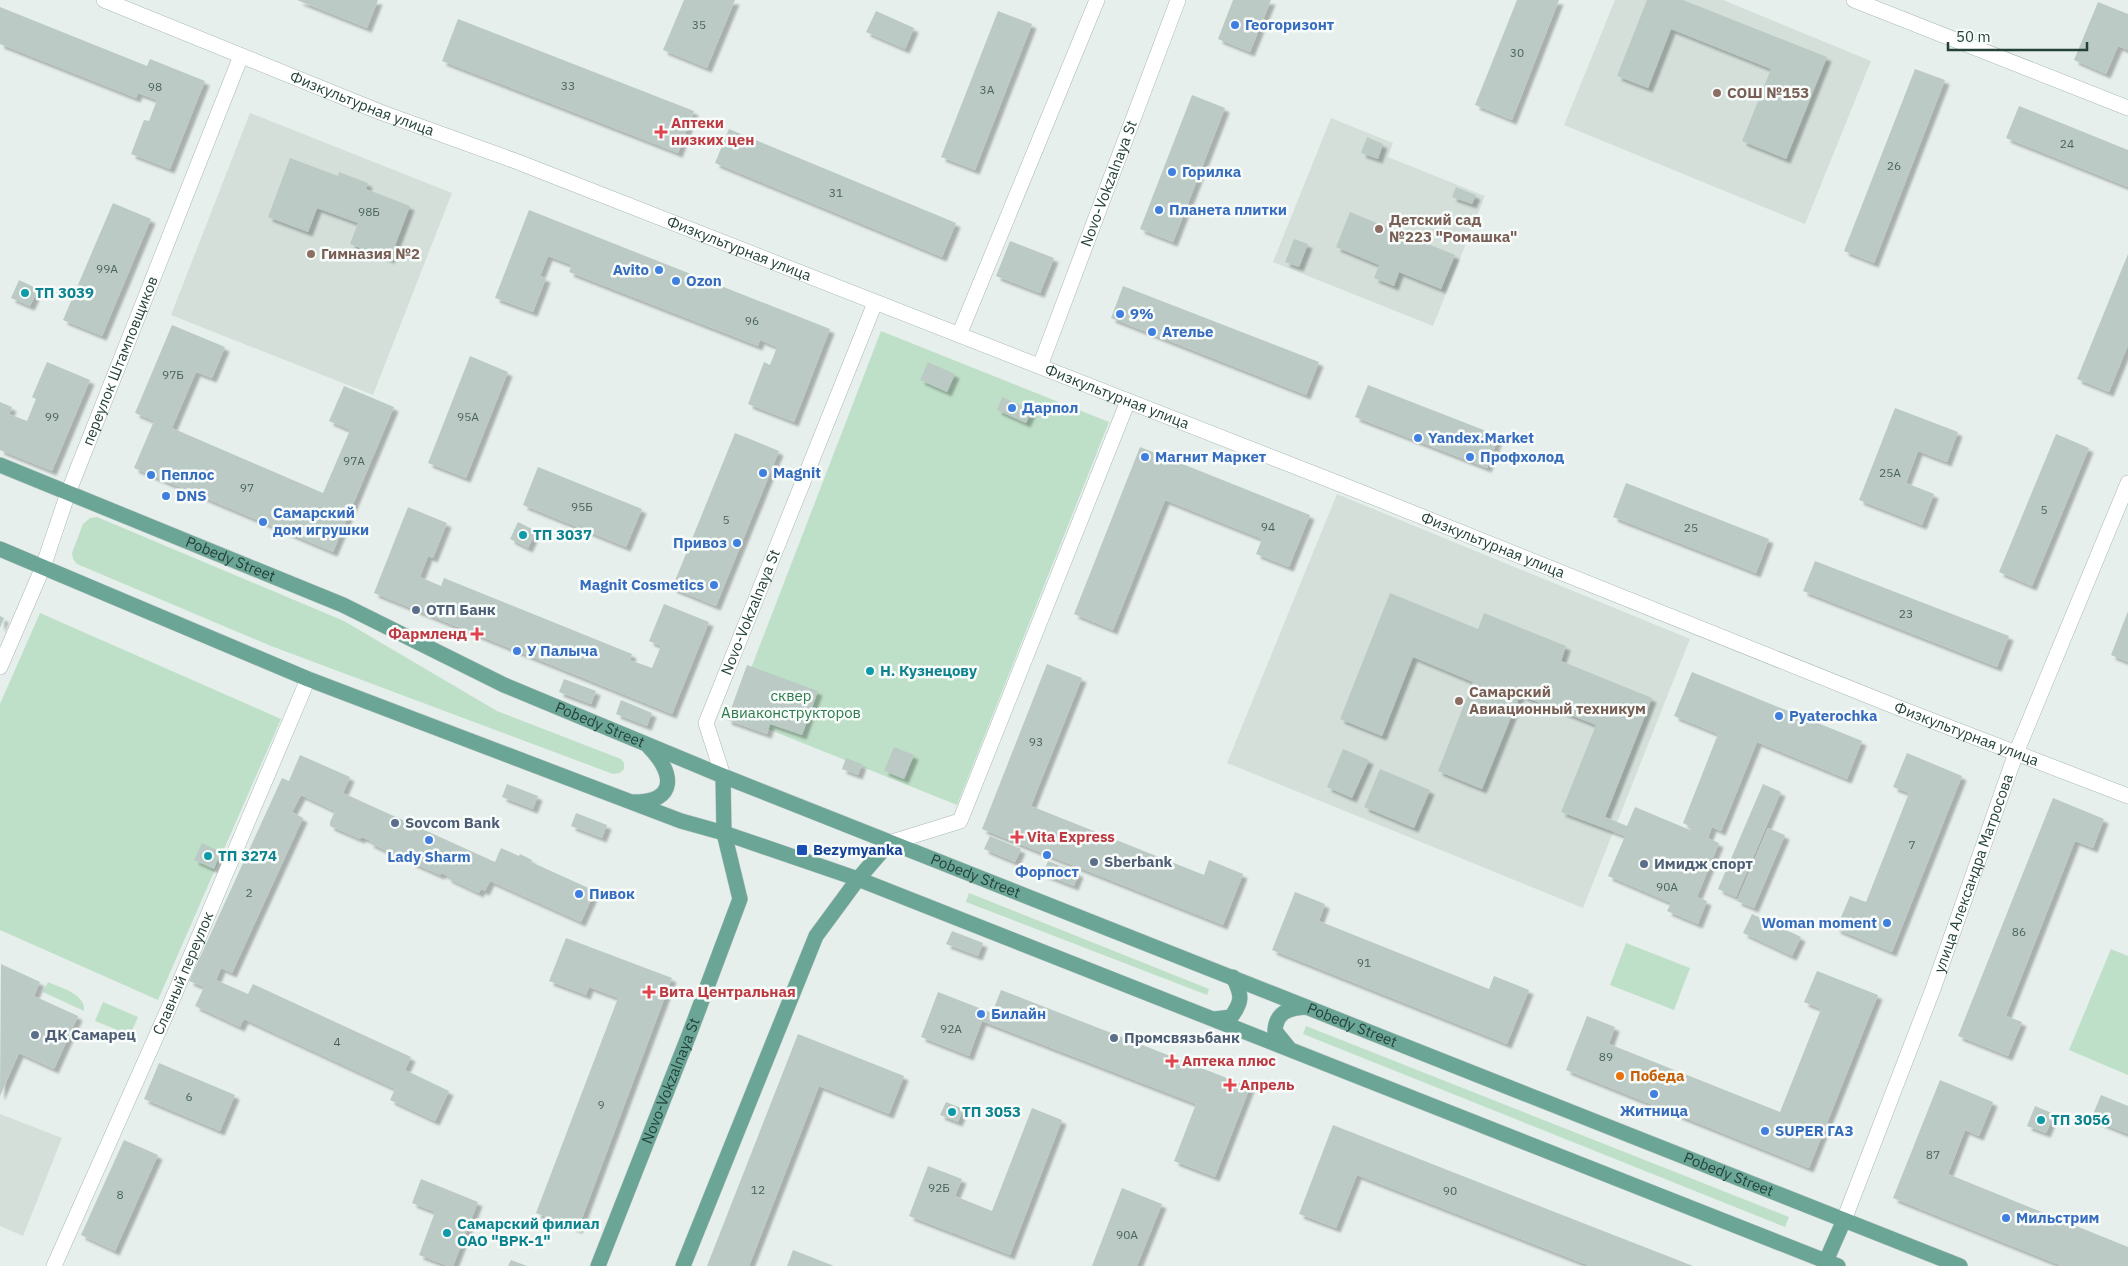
<svg xmlns="http://www.w3.org/2000/svg" width="2128" height="1266" font-family="'IBM Plex Sans',sans-serif">
  <style>
    .built { fill: #d4dfda }
    .green { fill: #bfe0c8 }
    .building { fill: #bbcac4; filter: url(#shadow) }
    .lines { fill: none; stroke-linecap: round; stroke-linejoin: round }
    .minor-casing { stroke: #a8b8b2; stroke-width: 16 }
    .major-casing { stroke: #c2cac8; stroke-width: 16 }
    .minor { stroke: #fff; stroke-width: 15 }
    .major { stroke: #6aa596; stroke-width: 15 }
    .shop-dot { fill: #3f7fe0; stroke: #f7fbf9; stroke-width: 2 }
    .education-dot { fill: #8d6e63; stroke: #f7fbf9; stroke-width: 2 }
    .health-dot { fill: #e0444e; stroke: #f7fbf9; stroke-width: 2 }
    .culture-dot { fill: #0f9aa8; stroke: #f7fbf9; stroke-width: 2 }
    .service-dot { fill: #5c6f8a; stroke: #f7fbf9; stroke-width: 2 }
    .transit-dot { fill: #1a4fb4; stroke: #f7fbf9; stroke-width: 2 }
    .food-dot { fill: #e8710a; stroke: #f7fbf9; stroke-width: 2 }
    .labels { text-anchor: middle; stroke-width: 5; stroke-linejoin: round; paint-order: stroke }
    .number-label { font-size: 12px; fill: #4a645c }
    .shop-label { font-size: 15px; font-weight: bold; fill: #366cbe; stroke: #f7fbf9; text-anchor: start }
    .education-label { font-size: 15px; font-weight: bold; fill: #785e54; stroke: #f7fbf9; text-anchor: start }
    .street-label { font-size: 15px; fill: #24423a; stroke: #f7fbf9 }
    .health-label { font-size: 15px; font-weight: bold; fill: #be3a42; stroke: #f7fbf9; text-anchor: start }
    .culture-label { font-size: 15px; font-weight: bold; fill: #0d838f; stroke: #f7fbf9; text-anchor: start }
    .service-label { font-size: 15px; font-weight: bold; fill: #4e5e75; stroke: #f7fbf9; text-anchor: start }
    .park-label { font-size: 15px; fill: #2d7a4b; stroke: #f7fbf9 }
    .transit-label { font-size: 15px; font-weight: bold; fill: #164399; stroke: #f7fbf9; text-anchor: start }
    .food-label { font-size: 15px; font-weight: bold; fill: #c56008; stroke: #f7fbf9; text-anchor: start }
  </style>
  <defs>
    <filter id="shadow"><feDropShadow dx="4.5" dy="4.5" stdDeviation="1" flood-color="#0004"/></filter>
  </defs>
  <rect width="100%" height="100%" fill="#e6efeb"/>
  <g class="built">
    <polygon points="1615,0 1723,0 1871,61 1805,224 1564,125"/>
    <polygon points="250,113 452,193 373,395 171,315"/>
    <polygon points="1331,118 1393,143 1388,157 1485,196 1433,326 1273,262"/>
    <polygon points="1337,494 1690,639 1583,908 1227,763"/>
    <polygon points="0,1114 62,1138 23,1236 0,1226"/>
  </g>
  <g class="green">
    <polygon points="881,331 1109,422 957,805 733,715"/>
    <polygon points="97,517 344,621 497,711 621,759 624,763 624,769 620,773 613,774 271,646 77,564 73,559 72,553 83,524 90,518"/>
    <polygon points="40,613 281,719 158,1000 0,930 0,704"/>
    <polygon points="969,893 1209,989 1207,995 966,902"/>
    <polygon points="1626,943 1690,968 1674,1010 1610,985"/>
    <polygon points="2111,949 2128,956 2128,1075 2069,1050"/>
    <path d="M 48,982 C 61,988 86,994 84,1011 L 43,992 Z"/>
    <polygon points="103,1002 138,1017 130,1035 95,1021"/>
    <polygon points="1306,1026 1789,1217 1785,1227 1303,1034"/>
  </g>
  <g class="building">
    <polygon points="297,0 378,0 367,28"/>
    <polygon points="684,0 735,0 707,68 663,50"/>
    <polygon points="1233,0 1271,0 1250,52 1218,39"/>
    <polygon points="1517,0 1559,0 1512,120 1475,105"/>
    <polygon points="1647,0 1683,0 1827,57 1786,159 1742,141 1771,69 1671,29 1648,88 1617,76"/>
    <polygon points="2098,2 2128,14 2128,50 2118,46 2106,74 2074,60"/>
    <polygon points="0,7 147,66 150,59 205,81 170,169 131,154 144,120 149,121 157,100 138,93 136,98 0,44"/>
    <polygon points="876,11 914,28 905,49 866,32"/>
    <polygon points="998,11 1032,24 975,170 941,157"/>
    <polygon points="458,19 694,111 678,153 442,61"/>
    <polygon points="1915,69 1945,80 1874,263 1844,251"/>
    <polygon points="1192,95 1225,108 1173,242 1140,229"/>
    <polygon points="2019,106 2128,150 2128,187 2006,138"/>
    <polygon points="729,129 956,223 942,257 715,163"/>
    <polygon points="1367,137 1383,144 1378,159 1361,153"/>
    <polygon points="290,158 338,176 339,172 368,183 366,189 410,206 390,259 350,244 358,223 317,208 308,232 268,217"/>
    <polygon points="1456,187 1476,195 1472,204 1452,197"/>
    <polygon points="113,203 151,219 102,336 63,320"/>
    <polygon points="529,210 830,329 794,422 748,404 764,362 770,365 777,347 760,340 758,346 569,272 572,265 548,256 540,276 546,278 533,312 495,298"/>
    <polygon points="1350,212 1455,255 1441,289 1399,272 1394,286 1374,278 1379,265 1336,247"/>
    <polygon points="1294,239 1308,244 1299,267 1285,262"/>
    <polygon points="1010,241 1054,258 1040,293 996,276"/>
    <polygon points="2128,254 2128,345 2109,392 2077,379"/>
    <polygon points="19,280 38,289 30,306 11,298"/>
    <polygon points="1123,286 1319,362 1306,395 1111,318"/>
    <polygon points="172,325 225,347 212,378 196,372 172,428 323,493 350,430 329,421 344,386 394,407 333,552 134,468 154,421 135,413"/>
    <polygon points="470,356 508,372 466,478 428,463"/>
    <polygon points="47,362 90,380 52,471 0,450 0,402 12,407 9,414 27,421 36,399 32,397"/>
    <polygon points="928,362 955,374 947,392 920,380"/>
    <polygon points="1368,385 1499,436 1487,468 1355,417"/>
    <polygon points="1002,397 1032,410 1026,423 997,410"/>
    <polygon points="1895,408 1958,432 1947,462 1918,451 1906,483 1934,494 1922,525 1859,500"/>
    <polygon points="735,433 779,451 716,606 672,588"/>
    <polygon points="2056,434 2089,448 2032,586 1999,572"/>
    <polygon points="1140,447 1310,515 1289,567 1256,554 1262,539 1165,500 1113,630 1074,614"/>
    <polygon points="538,467 642,509 626,547 523,505"/>
    <polygon points="1626,483 1769,539 1756,573 1613,517"/>
    <polygon points="408,507 447,523 433,558 428,556 420,577 441,586 444,578 632,654 630,660 652,668 661,646 649,641 664,604 709,622 672,714 374,593"/>
    <polygon points="518,522 536,531 528,548 510,539"/>
    <polygon points="1815,561 2009,636 1997,667 1803,591"/>
    <polygon points="1390,593 1478,629 1484,613 1566,646 1561,661 1652,698 1605,817 1627,826 1635,807 1690,830 1691,827 1683,823 1718,734 1674,716 1692,672 1862,741 1847,779 1757,742 1721,831 1712,827 1708,838 1719,843 1697,897 1707,901 1698,924 1667,911 1671,903 1608,876 1625,836 1561,812 1596,725 1520,695 1482,789 1438,771 1473,682 1413,657 1382,736 1340,719"/>
    <polygon points="2128,611 2128,662 2111,655"/>
    <polygon points="0,616 4,618 0,628"/>
    <polygon points="1047,664 1082,678 1031,806 1204,875 1209,860 1243,874 1223,925 982,829"/>
    <polygon points="747,665 818,691 802,735 770,724 767,734 727,720"/>
    <polygon points="564,679 596,691 591,704 559,692"/>
    <polygon points="621,700 652,713 647,726 616,714"/>
    <polygon points="894,747 914,755 904,779 884,771"/>
    <polygon points="1343,749 1369,760 1352,798 1327,787"/>
    <polygon points="1907,753 1962,776 1892,952 1836,929 1850,896 1866,902 1909,793 1893,787"/>
    <polygon points="300,755 350,777 343,793 495,862 501,848 519,856 520,854 532,860 531,862 595,891 581,922 490,881 485,891 481,889 479,893 447,878 448,876 441,873 440,875 408,861 409,859 401,855 400,857 369,843 371,841 362,837 360,839 330,826 330,822 335,811 301,795 292,812 303,818 232,973 221,968 216,980 248,994 253,984 411,1057 405,1070 449,1091 435,1121 390,1100 395,1089 244,1019 240,1027 195,1006 204,987 189,981 282,778 289,781"/>
    <polygon points="846,758 862,764 858,775 842,769"/>
    <polygon points="1380,769 1430,790 1414,828 1364,807"/>
    <polygon points="507,784 538,796 533,809 502,797"/>
    <polygon points="1763,784 1781,792 1736,897 1718,889"/>
    <polygon points="2053,798 2104,819 2093,848 2075,841 2006,1016 2022,1022 2008,1056 1958,1036"/>
    <polygon points="576,813 607,825 602,838 571,826"/>
    <polygon points="1768,828 1785,835 1754,908 1737,901"/>
    <polygon points="990,836 1021,849 1015,862 984,849"/>
    <polygon points="202,843 221,852 214,869 194,860"/>
    <polygon points="1048,861 1079,873 1074,886 1043,874"/>
    <polygon points="1295,892 1325,904 1319,921 1489,989 1494,976 1529,990 1507,1044 1272,950"/>
    <polygon points="1752,914 1801,937 1792,956 1743,933"/>
    <polygon points="952,931 983,943 978,956 946,944"/>
    <polygon points="566,938 672,978 578,1229 536,1213 618,998 589,987 586,995 549,981"/>
    <polygon points="1,964 40,982 34,996 78,1016 54,1069 19,1053 0,1096"/>
    <polygon points="1817,971 1878,995 1809,1168 1566,1070 1587,1016 1615,1027 1609,1044 1780,1112 1821,1009 1804,1002"/>
    <polygon points="1001,990 1250,1087 1215,1177 1174,1161 1196,1104 982,1021 969,1056 921,1037 938,992 992,1013"/>
    <polygon points="798,1034 904,1076 889,1114 819,1086 749,1266 707,1266"/>
    <polygon points="159,1063 235,1095 220,1131 144,1099"/>
    <polygon points="1940,1080 1993,1102 1979,1136 1965,1130 1948,1174 2128,1247 2128,1266 2062,1266 1893,1198"/>
    <polygon points="2101,1095 2128,1106 2128,1134 2091,1119"/>
    <polygon points="946,1102 963,1109 958,1122 940,1115"/>
    <polygon points="2035,1106 2054,1114 2046,1133 2027,1126"/>
    <polygon points="1032,1108 1062,1120 1010,1255 909,1216 928,1166 962,1179 955,1196 992,1211"/>
    <polygon points="1333,1125 1455,1173 1693,1266 1590,1266 1357,1175 1336,1228 1299,1214"/>
    <polygon points="124,1140 158,1155 115,1251 81,1235"/>
    <polygon points="421,1179 478,1202 453,1266 448,1266 419,1255 435,1212 412,1203"/>
    <polygon points="1122,1188 1162,1204 1137,1266 1092,1266"/>
    <polygon points="793,1250 834,1266 787,1266"/>
    <polygon points="511,1260 527,1266 508,1266"/>
  </g>
  <g class="lines">
    <defs>
      <g id="minor">
        <path id="s1" d="M 104,0 L 380,112 L 518,162 L 1363,493 L 1899,708 L 2128,796"/>
        <polyline points="1854,0 2128,108"/>
        <polyline points="959,335 1097,0"/>
        <path id="s2" d="M 1040,366 L 1178,0"/>
        <path id="s3" d="M 0,667 L 43,567 L 68,493 L 241,56"/>
        <path id="s4" d="M 723,776 L 706,723 L 875,303"/>
        <polyline points="889,843 960,821 1128,401"/>
        <path id="s5" d="M 1844,1220 L 1933,989 L 2016,753 L 2128,483"/>
        <path id="s6" d="M 54,1266 L 167,1012 L 308,679"/>
      </g>
      <g id="major">
        <path id="s7" d="M 0,465 L 343,605 L 504,685 L 723,776 L 1960,1266"/>
        <polyline points="0,549 308,679 681,821 724,833 858,879 1838,1266"/>
        <path d="M 634,802 C 678,802 674,772 649,747"/>
        <path d="M 1215,1019 L 1231,1017 C 1243,1001 1242,995 1233,977"/>
        <path d="M 1288,1047 L 1275,1031 C 1276,1012 1289,1008 1306,1007"/>
        <polyline points="1826,1261 1844,1220"/>
        <path id="s8" d="M 598,1266 L 689,1035 L 740,899 L 724,833 L 723,776"/>
        <polyline points="683,1266 816,936 858,879 889,843"/>
      </g>
    </defs>
    <use href="#minor" class="minor-casing"/>
    <use href="#major" class="major-casing"/>
    <use href="#minor" class="minor"/>
    <use href="#major" class="major"/>
  </g>
  <g class="shop-dot">
    <circle cx="1235" cy="25" r="5"/>
    <circle cx="1172" cy="172" r="5"/>
    <circle cx="1159" cy="210" r="5"/>
    <circle cx="659" cy="270" r="5"/>
    <circle cx="676" cy="281" r="5"/>
    <circle cx="1120" cy="314" r="5"/>
    <circle cx="1152" cy="332" r="5"/>
    <circle cx="1012" cy="408" r="5"/>
    <circle cx="1418" cy="438" r="5"/>
    <circle cx="1145" cy="457" r="5"/>
    <circle cx="1470" cy="457" r="5"/>
    <circle cx="763" cy="473" r="5"/>
    <circle cx="151" cy="475" r="5"/>
    <circle cx="166" cy="496" r="5"/>
    <circle cx="263" cy="522" r="5"/>
    <circle cx="737" cy="543" r="5"/>
    <circle cx="714" cy="585" r="5"/>
    <circle cx="517" cy="651" r="5"/>
    <circle cx="1779" cy="716" r="5"/>
    <circle cx="429" cy="840" r="5"/>
    <circle cx="1047" cy="855" r="5"/>
    <circle cx="579" cy="894" r="5"/>
    <circle cx="1887" cy="923" r="5"/>
    <circle cx="981" cy="1014" r="5"/>
    <circle cx="1654" cy="1094" r="5"/>
    <circle cx="1765" cy="1131" r="5"/>
    <circle cx="2006" cy="1218" r="5"/>
  </g>
  <g class="education-dot">
    <circle cx="1717" cy="93" r="5"/>
    <circle cx="1379" cy="229" r="5"/>
    <circle cx="311" cy="254" r="5"/>
    <circle cx="1459" cy="701" r="5"/>
  </g>
  <g class="health-dot">
    <path d="M658.5 124.5h5v5h5v5h-5v5h-5v-5h-5v-5h5z"/>
    <path d="M474.5 626.5h5v5h5v5h-5v5h-5v-5h-5v-5h5z"/>
    <path d="M1014.5 829.5h5v5h5v5h-5v5h-5v-5h-5v-5h5z"/>
    <path d="M646.5 984.5h5v5h5v5h-5v5h-5v-5h-5v-5h5z"/>
    <path d="M1169.5 1053.5h5v5h5v5h-5v5h-5v-5h-5v-5h5z"/>
    <path d="M1227.5 1077.5h5v5h5v5h-5v5h-5v-5h-5v-5h5z"/>
  </g>
  <g class="culture-dot">
    <circle cx="25" cy="293" r="5"/>
    <circle cx="523" cy="535" r="5"/>
    <circle cx="870" cy="671" r="5"/>
    <circle cx="208" cy="856" r="5"/>
    <circle cx="952" cy="1112" r="5"/>
    <circle cx="2041" cy="1120" r="5"/>
    <circle cx="447" cy="1233" r="5"/>
  </g>
  <g class="service-dot">
    <circle cx="416" cy="610" r="5"/>
    <circle cx="395" cy="823" r="5"/>
    <circle cx="1094" cy="862" r="5"/>
    <circle cx="1644" cy="864" r="5"/>
    <circle cx="35" cy="1035" r="5"/>
    <circle cx="1114" cy="1038" r="5"/>
  </g>
  <rect class="transit-dot" x="796" y="844" width="12" height="12" rx="2.5"/>
  <circle class="food-dot" cx="1620" cy="1076" r="5"/>
  <g class="labels">
    <g class="number-label">
      <text x="699" y="29">35</text>
      <text x="1517" y="57">30</text>
      <text x="568" y="90">33</text>
      <text x="155" y="91">98</text>
      <text x="987" y="94">3А</text>
      <text x="2067" y="148">24</text>
      <text x="1894" y="170">26</text>
      <text x="836" y="197">31</text>
      <text x="369" y="216">98Б</text>
      <text x="107" y="273">99А</text>
      <text x="752" y="325">96</text>
      <text x="173" y="379">97Б</text>
      <text x="52" y="421">99</text>
      <text x="468" y="421">95А</text>
      <text x="354" y="465">97А</text>
      <text x="1890" y="477">25А</text>
      <text x="247" y="492">97</text>
      <text x="582" y="511">95Б</text>
      <text x="2044" y="514">5</text>
      <text x="726" y="524">5</text>
      <text x="1268" y="531">94</text>
      <text x="1691" y="532">25</text>
      <text x="1906" y="618">23</text>
      <text x="1036" y="746">93</text>
      <text x="1912" y="849">7</text>
      <text x="1667" y="891">90А</text>
      <text x="249" y="897">2</text>
      <text x="2019" y="936">86</text>
      <text x="1364" y="967">91</text>
      <text x="951" y="1033">92А</text>
      <text x="337" y="1046">4</text>
      <text x="1606" y="1061">89</text>
      <text x="189" y="1101">6</text>
      <text x="601" y="1109">9</text>
      <text x="1933" y="1159">87</text>
      <text x="939" y="1192">92Б</text>
      <text x="758" y="1194">12</text>
      <text x="1450" y="1195">90</text>
      <text x="120" y="1199">8</text>
      <text x="1127" y="1239">90А</text>
    </g>
    <g class="shop-label">
      <text x="1245" y="30">Геогоризонт</text>
      <text x="1182" y="177">Горилка</text>
      <text x="1169" y="215">Планета плитки</text>
      <text x="649" y="275" text-anchor="end">Avito</text>
      <text x="686" y="286">Ozon</text>
      <text x="1130" y="319">9%</text>
      <text x="1162" y="337">Ателье</text>
      <text x="1022" y="413">Дарпол</text>
      <text x="1428" y="443">Yandex.Market</text>
      <text x="1155" y="462">Магнит Маркет</text>
      <text x="1480" y="462">Профхолод</text>
      <text x="773" y="478">Magnit</text>
      <text x="161" y="480">Пеплос</text>
      <text x="176" y="501">DNS</text>
      <text x="273" y="518">Самарский<tspan x="273" dy="17">дом игрушки</tspan></text>
      <text x="727" y="548" text-anchor="end">Привоз</text>
      <text x="704" y="590" text-anchor="end">Magnit Cosmetics</text>
      <text x="527" y="656">У Палыча</text>
      <text x="1789" y="721">Pyaterochka</text>
      <text x="429" y="862" text-anchor="middle">Lady Sharm</text>
      <text x="1047" y="877" text-anchor="middle">Форпост</text>
      <text x="589" y="899">Пивок</text>
      <text x="1877" y="928" text-anchor="end">Woman moment</text>
      <text x="991" y="1019">Билайн</text>
      <text x="1654" y="1116" text-anchor="middle">Житница</text>
      <text x="1775" y="1136">SUPER ГАЗ</text>
      <text x="2016" y="1223">Мильстрим</text>
    </g>
    <g class="education-label">
      <text x="1727" y="98">СОШ №153</text>
      <text x="1389" y="225">Детский сад<tspan x="1389" dy="17">№223 "Ромашка"</tspan></text>
      <text x="321" y="259">Гимназия №2</text>
      <text x="1469" y="697">Самарский<tspan x="1469" dy="17">Авиационный техникум</tspan></text>
    </g>
    <g class="street-label">
      <text dy="5" stroke="none"><textPath href="#s1" startOffset="278">Физкультурная улица</textPath></text>
      <text dy="5" stroke="none"><textPath href="#s2" startOffset="195">Novo-Vokzalnaya St</textPath></text>
      <text dy="5" stroke="none"><textPath href="#s1" startOffset="682">Физкультурная улица</textPath></text>
      <text dy="5" stroke="none"><textPath href="#s3" startOffset="329">переулок Штамповщиков</textPath></text>
      <text dy="5" stroke="none"><textPath href="#s1" startOffset="1088">Физкультурная улица</textPath></text>
      <text dy="5" stroke="none"><textPath href="#s1" startOffset="1492">Физкультурная улица</textPath></text>
      <text dy="5" stroke="none"><textPath href="#s7" startOffset="249">Pobedy Street</textPath></text>
      <text dy="5" stroke="none"><textPath href="#s4" startOffset="175">Novo-Vokzalnaya St</textPath></text>
      <text dy="5" stroke="none"><textPath href="#s7" startOffset="654">Pobedy Street</textPath></text>
      <text dy="5" stroke="none"><textPath href="#s1" startOffset="2002">Физкультурная улица</textPath></text>
      <text dy="5" stroke="none"><textPath href="#s5" startOffset="370">улица Александра Матросова</textPath></text>
      <text dy="5" stroke="none"><textPath href="#s7" startOffset="1059">Pobedy Street</textPath></text>
      <text dy="5" stroke="none"><textPath href="#s6" startOffset="320">Славный переулок</textPath></text>
      <text dy="5" stroke="none"><textPath href="#s7" startOffset="1464">Pobedy Street</textPath></text>
      <text dy="5" stroke="none"><textPath href="#s8" startOffset="199">Novo-Vokzalnaya St</textPath></text>
      <text dy="5" stroke="none"><textPath href="#s7" startOffset="1869">Pobedy Street</textPath></text>
    </g>
    <g class="health-label">
      <text x="671" y="128">Аптеки<tspan x="671" dy="17">низких цен</tspan></text>
      <text x="467" y="639" text-anchor="end">Фармленд</text>
      <text x="1027" y="842">Vita Express</text>
      <text x="659" y="997">Вита Центральная</text>
      <text x="1182" y="1066">Аптека плюс</text>
      <text x="1240" y="1090">Апрель</text>
    </g>
    <g class="culture-label">
      <text x="35" y="298">ТП 3039</text>
      <text x="533" y="540">ТП 3037</text>
      <text x="880" y="676">Н. Кузнецову</text>
      <text x="218" y="861">ТП 3274</text>
      <text x="962" y="1117">ТП 3053</text>
      <text x="2051" y="1125">ТП 3056</text>
      <text x="457" y="1229">Самарский филиал<tspan x="457" dy="17">ОАО "ВРК-1"</tspan></text>
    </g>
    <g class="service-label">
      <text x="426" y="615">ОТП Банк</text>
      <text x="405" y="828">Sovcom Bank</text>
      <text x="1104" y="867">Sberbank</text>
      <text x="1654" y="869">Имидж спорт</text>
      <text x="45" y="1040">ДК Самарец</text>
      <text x="1124" y="1043">Промсвязьбанк</text>
    </g>
    <g class="park-label">
      <text x="791" y="701">сквер<tspan x="791" dy="17">Авиаконструкторов</tspan></text>
    </g>
    <g class="transit-label">
      <text x="813" y="855">Bezymyanka</text>
    </g>
    <g class="food-label">
      <text x="1630" y="1081">Победа</text>
    </g>
  </g>
  <path d="M1948 42v8h139v-8" fill="none" stroke="#24423a" stroke-width="2.5"/>
  <text x="1956" y="42" font-size="15" fill="#24423a" stroke="#f7fbf9" stroke-width="4" paint-order="stroke">50 m</text>
</svg>
